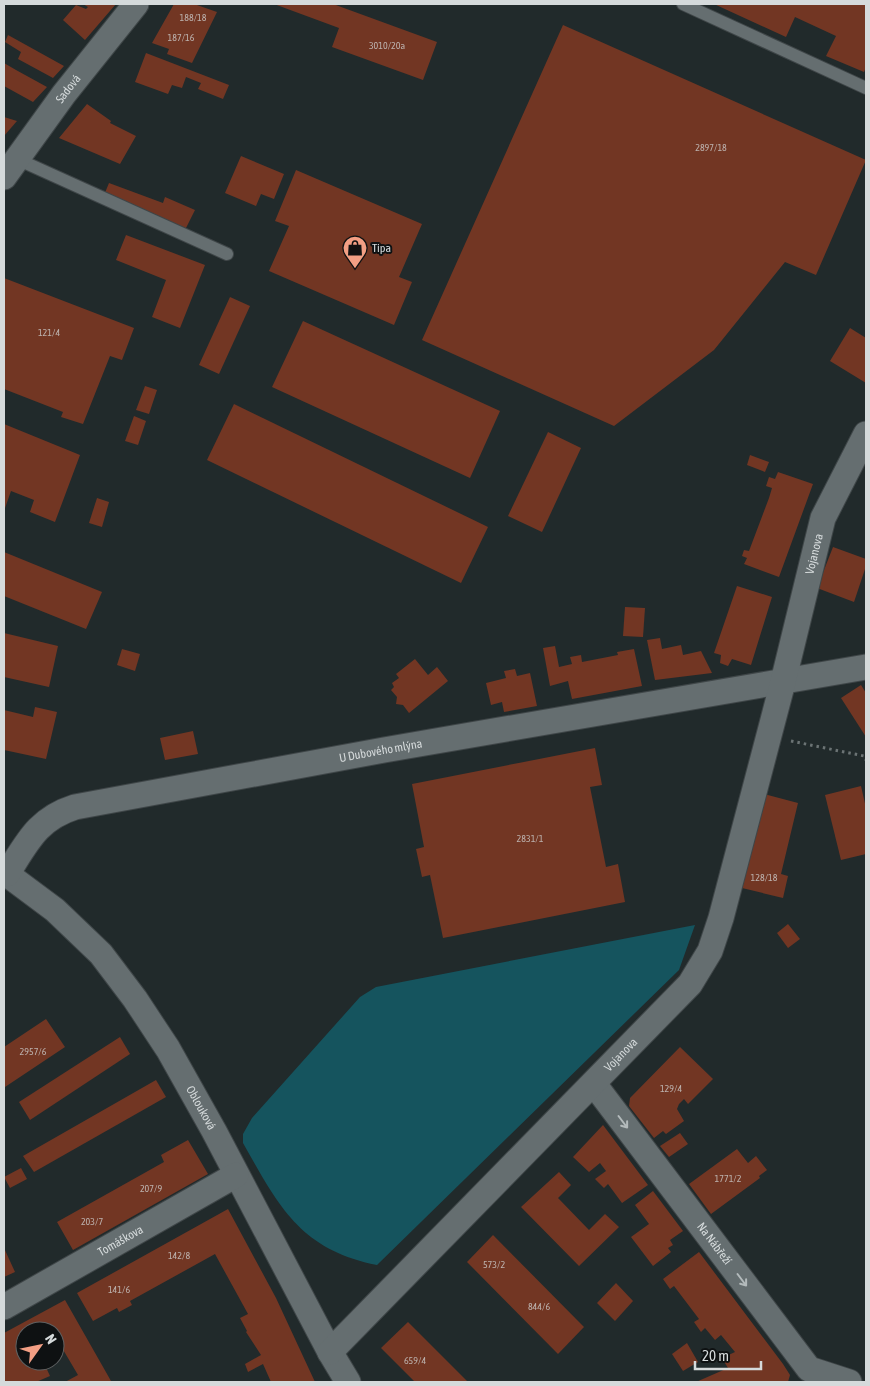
<svg xmlns="http://www.w3.org/2000/svg" width="870" height="1386" font-family="'Asap Condensed',sans-serif">
  <style>
    .green { fill: #15545e }
    .building { fill: #723623 }
    .lines { fill: none; stroke-linecap: round; stroke-linejoin: round }
    .lane-casing { stroke: #3f4648; stroke-width: 14 }
    .street-casing { stroke: #3f4648; stroke-width: 27 }
    .path { stroke: #6b7374; stroke-width: 3; stroke-dasharray: 2.5 4; stroke-linecap: butt }
    .lane { stroke: #656e70; stroke-width: 12 }
    .street { stroke: #656e70; stroke-width: 25 }
    .oneway { stroke: #b3babb }
    .labels { text-anchor: middle; stroke-width: 4; stroke-linejoin: round; paint-order: stroke }
    .number-label { font-size: 10px; fill: #bcb1ad }
    .street-label { font-size: 12px; fill: #d5dadb; stroke: #0e1112 }
    .poi-label { font-size: 12px; fill: #d5dadb; stroke: #0e1112; text-anchor: start }
  </style>
  <rect width="100%" height="100%" fill="#212a2b"/>
  <path class="green" d="M 695,925 L 679,970 L 377,1265 C 300,1250 278,1205 243,1143 L 243,1134 L 252,1118 L 360,997 L 376,987 Z"/>
  <g class="building">
    <polygon points="83,4 116,4 85,40 63,20 76,5 86,9 88,7"/>
    <polygon points="174,4 194,4 217,12 192,63 167,54 169,49 152,43"/>
    <polygon points="274,4 333,4 437,42 423,80 332,47 339,28"/>
    <polygon points="714,4 866,4 866,67 864,72 826,56 836,36 795,17 786,37"/>
    <polygon points="563,25 866,160 816,275 785,262 714,350 614,426 422,340"/>
    <polygon points="8,35 64,66 53,78 18,59 21,52 5,42"/>
    <polygon points="146,53 229,85 223,99 198,89 201,83 186,77 182,88 172,85 168,94 135,82"/>
    <polygon points="4,63 16,70 47,87 33,102 4,86"/>
    <polygon points="87,104 111,121 110,123 136,136 120,164 59,138"/>
    <polygon points="4,117 17,121 4,136"/>
    <polygon points="241,156 284,174 274,199 261,194 256,206 225,193"/>
    <polygon points="296,170 422,224 399,277 412,282 394,325 269,271 289,226 275,221"/>
    <polygon points="109,183 163,203 165,197 195,210 184,232 102,200"/>
    <polygon points="126,235 205,265 180,328 152,317 166,280 116,260"/>
    <polygon points="4,278 134,328 122,360 110,356 83,424 61,417 63,412 4,389"/>
    <polygon points="230,297 250,306 219,374 199,365"/>
    <polygon points="303,321 500,411 470,478 272,387"/>
    <polygon points="850,328 866,338 866,383 830,361"/>
    <polygon points="145,386 157,390 149,414 136,410"/>
    <polygon points="234,404 488,527 461,583 207,460"/>
    <polygon points="134,416 146,421 138,445 125,441"/>
    <polygon points="4,424 80,455 55,522 30,512 34,500 11,491 4,511"/>
    <polygon points="548,432 581,448 542,532 508,516"/>
    <polygon points="750,455 769,462 765,472 747,465"/>
    <polygon points="778,472 813,484 779,577 744,564 747,558 742,556 744,550 749,551 769,498 772,488 766,486 769,477 775,479"/>
    <polygon points="97,498 109,502 102,527 89,523"/>
    <polygon points="833,547 866,559 866,566 854,602 817,588"/>
    <polygon points="4,552 102,592 86,629 4,596"/>
    <polygon points="737,586 772,597 751,665 732,659 728,666 720,663 721,655 714,653"/>
    <polygon points="625,607 645,608 643,637 623,636"/>
    <polygon points="4,633 58,646 49,687 4,677"/>
    <polygon points="660,638 662,649 681,645 683,655 701,651 712,673 655,680 647,640"/>
    <polygon points="555,646 559,667 572,664 570,657 581,655 582,662 618,655 617,652 634,649 642,686 572,699 568,681 550,686 543,648"/>
    <polygon points="122,649 140,654 135,671 117,665"/>
    <polygon points="415,659 428,675 437,667 448,681 409,713 403,705 396,704 397,697 391,690 394,687 392,683 399,678 396,674"/>
    <polygon points="515,669 517,676 530,673 537,706 504,712 502,702 491,705 486,683 506,678 504,671"/>
    <polygon points="861,685 866,693 866,737 841,698"/>
    <polygon points="35,707 57,712 46,759 4,750 4,710 33,717"/>
    <polygon points="193,731 198,754 165,760 160,738"/>
    <polygon points="595,748 602,785 590,787 606,867 618,864 625,902 443,938 430,875 422,877 416,849 424,847 412,784"/>
    <polygon points="861,786 866,808 866,854 841,860 825,795"/>
    <polygon points="764,794 798,803 781,874 788,876 783,898 742,888"/>
    <polygon points="788,924 800,939 788,948 777,933"/>
    <polygon points="46,1019 65,1047 5,1087 4,1047"/>
    <polygon points="120,1037 130,1054 30,1120 19,1102"/>
    <polygon points="680,1047 713,1079 688,1104 684,1099 679,1104 677,1109 684,1121 666,1134 663,1131 654,1138 629,1106 630,1098"/>
    <polygon points="156,1080 166,1097 34,1172 23,1156"/>
    <polygon points="603,1125 648,1185 622,1203 608,1184 604,1188 595,1179 606,1171 600,1163 589,1172 573,1157"/>
    <polygon points="680,1133 688,1144 669,1157 660,1146"/>
    <polygon points="188,1140 208,1174 73,1250 57,1222 164,1162 161,1155"/>
    <polygon points="737,1149 748,1163 756,1156 767,1170 759,1176 760,1178 711,1214 689,1184"/>
    <polygon points="21,1168 27,1179 10,1188 4,1177"/>
    <polygon points="559,1172 571,1185 558,1198 589,1230 605,1214 619,1227 579,1266 521,1207"/>
    <polygon points="653,1191 683,1231 670,1240 673,1245 668,1248 671,1252 653,1266 631,1237 649,1224 635,1205"/>
    <polygon points="228,1209 276,1298 315,1382 271,1382 263,1364 248,1372 245,1364 261,1355 246,1332 247,1331 240,1318 248,1314 215,1254 130,1301 132,1305 119,1312 117,1308 93,1321 77,1293"/>
    <polygon points="493,1235 584,1327 558,1354 467,1262"/>
    <polygon points="4,1248 15,1272 4,1277"/>
    <polygon points="699,1252 783,1364 790,1375 788,1382 696,1382 728,1368 722,1358 735,1352 721,1335 715,1340 705,1328 701,1332 694,1322 699,1319 674,1286 670,1289 663,1279"/>
    <polygon points="616,1283 633,1301 615,1321 597,1303"/>
    <polygon points="65,1300 111,1381 65,1382 78,1375 55,1336 55,1331 25,1331 25,1361 43,1361 50,1376 36,1382 4,1382 4,1333"/>
    <polygon points="408,1322 468,1382 415,1382 381,1348"/>
    <polygon points="687,1343 698,1362 683,1371 672,1354"/>
  </g>
  <g class="lines">
    <defs>
      <g id="lane">
        <polyline points="683,4 866,88"/>
        <polyline points="17,159 227,254"/>
      </g>
      <g id="street">
        <path id="s1" d="M 4,177 L 64,94 L 136,4"/>
        <path id="s2" d="M 4,872 L 55,910 L 101,954 L 135,999 L 168,1049 L 214,1131 L 330,1352 L 348,1382"/>
        <path id="s3" d="M 7,874 C 27,843 37,819 75,807 L 384,750 L 866,667"/>
        <path id="s4" d="M 594,1084 L 809,1369 L 849,1382"/>
        <path id="s5" d="M 4,1307 L 236,1175"/>
        <path id="s6" d="M 330,1352 L 690,984 L 710,951 L 721,918 L 783,682 L 823,518 L 866,434"/>
      </g>
    </defs>
    <use href="#lane" class="lane-casing"/>
    <use href="#street" class="street-casing"/>
    <polyline class="path" points="791,741 864,756 866,760"/>
    <use href="#lane" class="lane"/>
    <use href="#street" class="street"/>
  </g>
  <defs><path id="oneway-shaft" d="M-6 0H5M1.5-3L5.5 0L1.5 3" fill="none" stroke-width="1.6" stroke-linecap="round" stroke-linejoin="round" transform="scale(1.25)"/></defs>
  <g class="oneway">
    <use href="#oneway-shaft" transform="translate(623 1122) rotate(53)"/>
    <use href="#oneway-shaft" transform="translate(742 1280) rotate(53)"/>
  </g>
  <defs>
    <symbol id="shop-pin" viewBox="-11 -11 22 30"><path d="M0 17L-7.5 6A9.5 9.5 0 1 1 7.5 6Z" fill="#f39f84" stroke="#0e1112"/><path d="M-5-2.5h2.3a2.7 3.5 0 0 1 5.4 0H5L5.5 6h-11ZM-1.5-2.5h3a1.5 2.3 0 0 0-3 0Z" fill="#111"/></symbol>
  </defs>
  <g fill-rule="evenodd">
    <use href="#shop-pin" x="341" y="234" width="28" height="38"/>
  </g>
  <g class="labels">
    <g class="number-label">
      <text x="193" y="21">188/18</text>
      <text x="181" y="41">187/16</text>
      <text x="387" y="49">3010/20a</text>
      <text x="711" y="151">2897/18</text>
      <text x="49" y="336">121/4</text>
      <text x="530" y="842">2831/1</text>
      <text x="764" y="881">128/18</text>
      <text x="33" y="1055">2957/6</text>
      <text x="671" y="1092">129/4</text>
      <text x="728" y="1182">1771/2</text>
      <text x="151" y="1192">207/9</text>
      <text x="92" y="1225">203/7</text>
      <text x="179" y="1259">142/8</text>
      <text x="494" y="1268">573/2</text>
      <text x="119" y="1293">141/6</text>
      <text x="539" y="1310">844/6</text>
      <text x="415" y="1364">659/4</text>
    </g>
    <g class="street-label">
      <text dy="4" stroke="none"><textPath href="#s1" startOffset="109">Sadová</textPath></text>
      <text dy="4" stroke="none"><textPath href="#s6" startOffset="964">Vojanova</textPath></text>
      <text dy="4" stroke="none"><textPath href="#s3" startOffset="409">U Dubového mlýna</textPath></text>
      <text dy="4" stroke="none"><textPath href="#s6" startOffset="416">Vojanova</textPath></text>
      <text dy="4" stroke="none"><textPath href="#s2" startOffset="311">Oblouková</textPath></text>
      <text dy="4" stroke="none"><textPath href="#s5" startOffset="134">Tomáškova</textPath></text>
      <text dy="4" stroke="none"><textPath href="#s4" startOffset="200">Na Nábřeží</textPath></text>
    </g>
    <g class="poi-label">
      <text x="372" y="252">Tipa</text>
    </g>
  </g>
  <rect width="870" height="1386" fill="none" stroke="#d5dadb" stroke-width="10"/>
  <g transform="translate(40 1346) rotate(57)"><circle r="24" fill="#0e1112" stroke="#5e6162"/>
  <path d="M0-4L9 19L0 12L-9 19Z" fill="#f39f84"/>
  <text y="-8" font-size="14" font-weight="bold" text-anchor="middle" fill="#d5dadb">N</text>
  </g>
  <path d="M695 1361v8h66v-8" fill="none" stroke="#d5dadb" stroke-width="2.5"/>
  <text x="702" y="1361" font-size="15" fill="#d5dadb" stroke="#0e1112" stroke-width="4" paint-order="stroke">20 m</text>
</svg>
